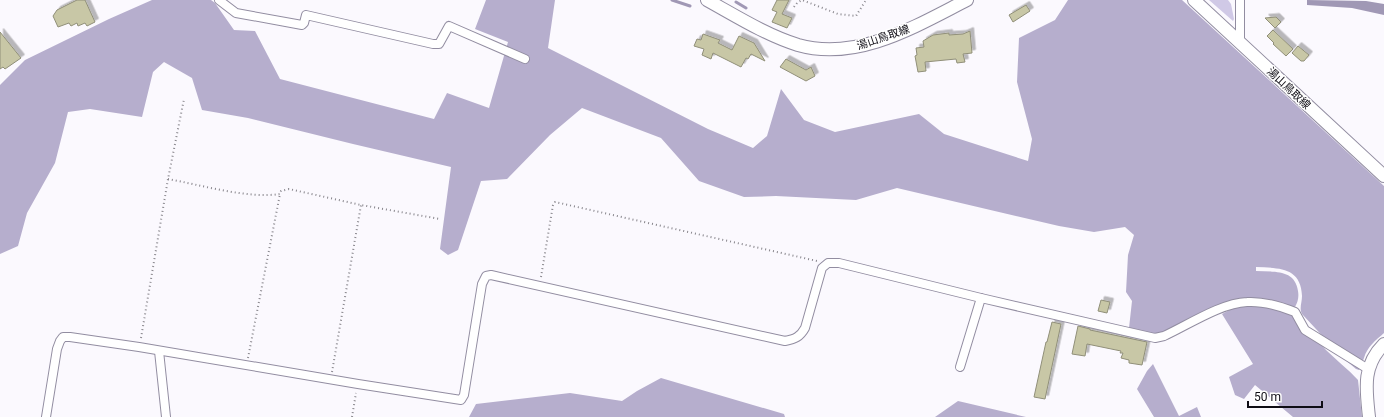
<svg xmlns="http://www.w3.org/2000/svg" width="1384" height="417" font-family="Roboto,'Noto Sans JP',sans-serif">
  <style>
    .green { fill: #d0c9e6 }
    .forest { fill: #b6aecd }
    .water { fill: #a098b5 }
    .lines { fill: none; stroke-linecap: round; stroke-linejoin: round }
    .stream { stroke: #a098b5; stroke-width: 3 }
    .building { fill: #c8c7a6; stroke: #908f79; filter: url(#shadow) }
    .street-casing { stroke: #928da1; stroke-width: 10 }
    .secondary-casing { stroke: #928da1; stroke-width: 14 }
    .path { stroke: #88868c; stroke-width: 2; stroke-dasharray: 1 3; stroke-linecap: butt }
    .street { stroke: #fff; stroke-width: 8 }
    .secondary { stroke: #fff; stroke-width: 12 }
    .labels { text-anchor: middle; stroke-width: 3; stroke-linejoin: round; paint-order: stroke }
    .street-label { font-size: 11px; fill: #0f0d15; stroke: #fff }
  </style>
  <defs>
    <filter id="shadow"><feDropShadow dx="3.5" dy="-3.5" stdDeviation="0" flood-color="#0004"/></filter>
  </defs>
  <rect width="100%" height="100%" fill="#fbf9fe"/>
  <polygon class="green" points="1209,0 1228,0 1231,4 1234,19 1233,21"/>
  <g class="forest">
    <path d="M 152,0 L 211,0 L 215,3 L 234,30 L 255,31 L 280,79 L 434,119 L 447,93 L 489,108 L 508,42 L 475,29 L 486,0 L 555,0 L 548,48 L 708,129 L 753,148 L 767,136 L 781,89 L 804,120 L 835,132 L 919,114 L 944,134 L 1028,161 L 1032,139 L 1017,82 L 1019,38 L 1055,20 L 1068,0 L 1182,0 L 1384,186 L 1384,333 C 1376,340 1367,347 1364,358 C 1362,362 1362,366 1359,370 L 1356,369 L 1342,357 L 1302,314 C 1299,308 1302,303 1302,296 C 1301,267 1279,268 1256,267 L 1256,271 C 1274,272 1295,269 1298,291 C 1299,297 1298,302 1295,307 L 1239,299 L 1166,333 L 1154,334 L 1129,328 L 1132,301 L 1126,292 L 1128,255 L 1134,235 L 1125,227 L 1094,232 L 1059,226 L 897,188 L 856,200 L 776,196 L 744,197 L 699,181 L 661,138 L 582,108 L 550,135 L 507,179 L 481,181 L 458,250 L 448,255 L 440,249 L 451,167 L 353,144 L 248,118 L 202,110 L 192,78 L 164,62 L 153,72 L 142,117 L 90,109 L 68,112 L 55,163 L 27,213 L 18,246 L 0,254 L 0,85 L 25,60 L 109,19 Z"/>
    <path d="M 1237,306 C 1270,305 1289,308 1312,333 C 1317,339 1321,345 1326,350 C 1336,360 1348,369 1358,380 L 1362,417 L 1293,417 L 1255,385 L 1244,399 L 1235,395 L 1229,377 L 1253,364 L 1222,314 Z"/>
    <polygon points="1153,364 1179,416 1197,407 1201,417 1154,417 1137,389 1147,371"/>
    <polygon points="661,378 784,414 785,417 469,417 476,404 570,393 622,401 637,391"/>
    <polygon points="958,401 1026,417 935,417"/>
  </g>
  <polygon class="water" points="1307,0 1366,1 1384,4 1384,15 1352,8 1307,5"/>
  <g class="lines">
    <g class="stream">
      <polyline points="672,0 690,6"/>
      <polyline points="736,2 746,8"/>
    </g>
  </g>
  <g class="building">
    <polygon points="77,0 85,0 95,22 87,26 85,23 78,26 77,23 71,26 69,23 58,27 53,16 57,10"/>
    <polygon points="777,0 789,0 782,14 792,18 787,28 772,22 777,12 772,10"/>
    <polygon points="1026,5 1030,11 1013,22 1009,15"/>
    <polygon points="1276,17 1281,22 1275,28 1265,18"/>
    <polygon points="1273,30 1293,49 1286,56 1273,44 1274,43 1267,36"/>
    <polygon points="970,31 972,53 963,54 965,62 957,63 956,59 925,62 926,71 918,72 915,56 917,55 916,48 924,47 923,41 933,35 949,33 949,35 963,34"/>
    <polygon points="0,32 21,58 5,69 3,67 0,69"/>
    <polygon points="703,34 720,40 718,43 732,50 739,36 754,43 765,61 751,54 748,59 746,58 741,67 713,53 711,59 702,55 704,49 694,46 697,39 701,40"/>
    <polygon points="1298,46 1309,55 1304,61 1301,61 1292,53"/>
    <polygon points="786,59 806,70 811,67 815,76 806,81 780,67"/>
    <polygon points="1101,300 1110,302 1107,313 1098,311"/>
    <polygon points="1052,322 1061,324 1045,399 1034,397 1046,342 1047,342"/>
    <polygon points="1078,326 1090,329 1090,330 1147,342 1142,365 1129,363 1129,360 1121,358 1123,353 1120,353 1121,351 1087,344 1085,356 1072,354"/>
  </g>
  <g class="lines">
    <defs>
      <g id="street">
        <polyline points="219,0 236,13 302,25 304,23 306,15 433,44 439,44 449,26 525,59"/>
        <polyline points="1240,42 1240,0"/>
        <polyline points="159,351 166,417"/>
        <polyline points="960,367 981,298"/>
        <path d="M 46,417 L 57,349 L 60,341 L 63,337 L 70,337 L 139,347 L 358,384 L 461,400 L 464,395 L 482,284 L 486,276 L 491,275 L 785,341 C 795,339 800,337 805,328 L 822,268 L 828,263 L 839,263 L 981,298 L 1155,338 L 1164,336 C 1188,325 1221,303 1247,302 C 1263,301 1280,306 1295,312 L 1305,330 L 1368,369"/>
      </g>
      <g id="secondary">
        <path d="M 707,0 C 736,16 766,35 798,45 C 857,62 916,26 967,0"/>
        <polyline points="1194,0 1384,176"/>
        <path d="M 1369,417 C 1366,389 1362,366 1384,344"/>
      </g>
    </defs>
    <use href="#street" class="street-casing"/>
    <use href="#secondary" class="secondary-casing"/>
    <g class="path">
      <polyline points="794,7 797,3 802,0 838,14 856,16 866,0"/>
      <path d="M 168,179 C 201,185 248,199 280,194 L 281,191 L 289,189 L 361,205 L 440,219"/>
      <polyline points="541,277 553,205 555,202 817,261"/>
      <polyline points="141,338 168,179 184,99"/>
      <polyline points="248,358 280,194"/>
      <polyline points="332,372 361,205"/>
      <polyline points="352,417 356,393"/>
    </g>
    <use href="#street" class="street"/>
    <use href="#secondary" class="secondary"/>
  </g>
  <g class="labels">
    <g class="street-label">
      <text transform="translate(883 37) rotate(-19)" y="4">湯山鳥取線</text>
      <text transform="translate(1289 88) rotate(43)" y="4">湯山鳥取線</text>
    </g>
  </g>
  <path d="M1248 401v6h74v-6" fill="none" stroke="#0f0d15" stroke-width="2"/>
  <text x="1254" y="401" font-size="12" fill="#0f0d15" stroke="#ffffff" stroke-width="3" paint-order="stroke">50 m</text>
</svg>
